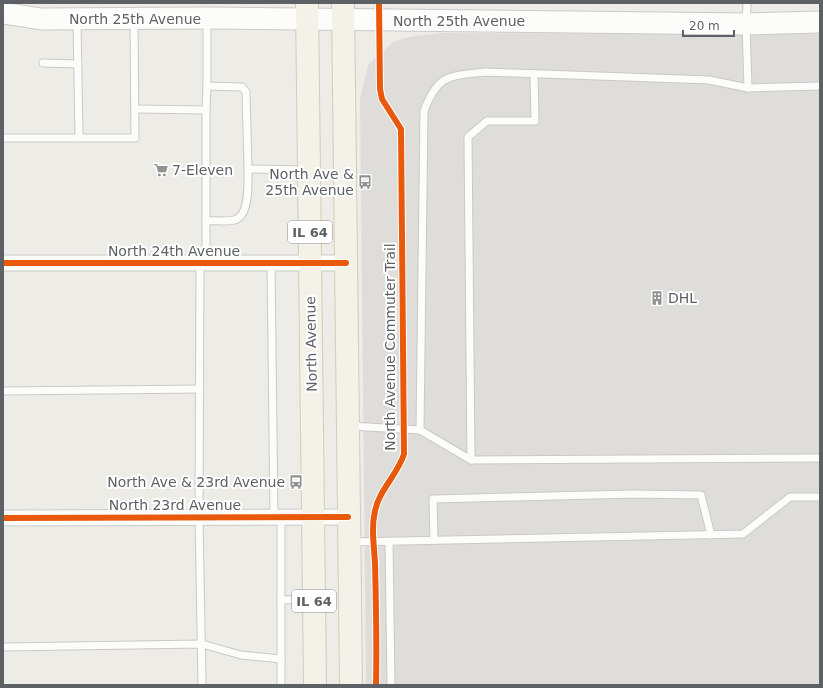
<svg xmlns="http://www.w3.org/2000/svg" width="823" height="688" font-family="'DejaVu Sans',sans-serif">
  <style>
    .industrial { fill: #deddd9 }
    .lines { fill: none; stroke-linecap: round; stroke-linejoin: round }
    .lane-casing { stroke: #c9c9c8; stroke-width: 9 }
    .street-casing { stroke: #c9c9c8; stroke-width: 17 }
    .secondary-casing { stroke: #cacac9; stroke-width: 23 }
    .primary-casing { stroke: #d4ccb6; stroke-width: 24 }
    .lane { stroke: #fcfcfb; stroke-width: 7 }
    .street { stroke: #fcfcfb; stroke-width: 15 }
    .secondary { stroke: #fcfcfb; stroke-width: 21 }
    .primary { stroke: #f3f1e8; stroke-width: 22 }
    .cycleway-casing { stroke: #fff; stroke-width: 8 }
    .cycleway { stroke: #e8590c; stroke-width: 6 }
    .labels { text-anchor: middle; stroke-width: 4; stroke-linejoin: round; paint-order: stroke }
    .shield { fill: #fff; stroke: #8e9093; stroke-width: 1 }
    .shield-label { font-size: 13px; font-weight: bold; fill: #5d6165 }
    .street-label { font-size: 14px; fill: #5d6165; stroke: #fff }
    .poi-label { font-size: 14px; fill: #5d6165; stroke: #fff; text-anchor: start }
  </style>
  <rect width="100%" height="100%" fill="#edece7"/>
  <polygon class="industrial" points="441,33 820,34 820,685 366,685 360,99 368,65 393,42 409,37"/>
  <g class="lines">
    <defs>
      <g id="lane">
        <polyline points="747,3 746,24 748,88 820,86"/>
        <polyline points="207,19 207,86 242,87 246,92 248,169 307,170"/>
        <polyline points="77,20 79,138"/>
        <polyline points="43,63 78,64"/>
        <polyline points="136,109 206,110 206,263"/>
        <polyline points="206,110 207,86"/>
        <polyline points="3,138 135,138 134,19"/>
        <path d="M 206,221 C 215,220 226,222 234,220 C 250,217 248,182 248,169"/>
        <polyline points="200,263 199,516 202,685"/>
        <polyline points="271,263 274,516"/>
        <polyline points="3,391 200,389"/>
        <polyline points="350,426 420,430 471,460 820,458"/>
        <path d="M 420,430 L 424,111 C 438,74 449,76 485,72 L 709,80 L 748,88"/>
        <polyline points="471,460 468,137 487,121 535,121 534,74"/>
        <polyline points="434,540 433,499 633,494 701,495 711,535"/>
        <polyline points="389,541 391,685"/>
        <polyline points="352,542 743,534 790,497 820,497"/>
        <polyline points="281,600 313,599"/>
        <polyline points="3,647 202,644 241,655 281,659"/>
        <polyline points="281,685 281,516"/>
      </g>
      <g id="street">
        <polyline points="3,263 346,263"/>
        <polyline points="3,518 348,517"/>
      </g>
      <polyline id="secondary" points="3,13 41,19 207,18 746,24 820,22"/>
      <g id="primary">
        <polyline points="307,3 315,685"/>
        <polyline points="343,3 351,685"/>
      </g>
    </defs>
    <use href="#lane" class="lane-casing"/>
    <use href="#street" class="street-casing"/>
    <use href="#secondary" class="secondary-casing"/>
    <use href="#primary" class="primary-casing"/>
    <use href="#lane" class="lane"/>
    <use href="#street" class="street"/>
    <use href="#secondary" class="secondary"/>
    <use href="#primary" class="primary"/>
    <defs>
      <g id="cycleway">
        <polyline points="3,263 346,263"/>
        <polyline points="3,518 348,517"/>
        <path d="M 376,685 C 377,644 376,603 375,563 C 374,545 371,528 375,511 C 379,490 398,474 404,454 L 401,129 L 382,99 L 380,89 L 379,3"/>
      </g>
    </defs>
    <use href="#cycleway" class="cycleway-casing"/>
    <use href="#cycleway" class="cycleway"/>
  </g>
  <defs>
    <symbol id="supermarket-bare" viewBox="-9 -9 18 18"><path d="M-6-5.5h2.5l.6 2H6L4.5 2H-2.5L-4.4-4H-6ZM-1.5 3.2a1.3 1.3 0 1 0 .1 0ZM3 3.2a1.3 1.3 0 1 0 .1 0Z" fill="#8f9292" stroke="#fff" stroke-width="2.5" paint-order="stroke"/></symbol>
    <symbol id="bus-bare" viewBox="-9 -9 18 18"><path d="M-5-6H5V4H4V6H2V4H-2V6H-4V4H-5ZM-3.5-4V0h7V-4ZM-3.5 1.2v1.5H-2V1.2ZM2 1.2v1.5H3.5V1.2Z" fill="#8f9292" stroke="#fff" stroke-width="2.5" paint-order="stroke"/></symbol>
    <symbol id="building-bare" viewBox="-9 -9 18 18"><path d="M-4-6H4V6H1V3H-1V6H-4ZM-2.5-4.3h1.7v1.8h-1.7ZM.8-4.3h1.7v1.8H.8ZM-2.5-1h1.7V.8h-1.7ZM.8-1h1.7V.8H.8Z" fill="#8f9292" stroke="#fff" stroke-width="2.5" paint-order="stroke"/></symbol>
  </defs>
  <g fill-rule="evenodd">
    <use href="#supermarket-bare" x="151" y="160" width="20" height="20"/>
    <use href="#bus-bare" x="355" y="172" width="20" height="20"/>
    <use href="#building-bare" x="647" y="288" width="20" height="20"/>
    <use href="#bus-bare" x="286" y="472" width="20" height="20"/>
  </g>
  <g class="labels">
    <g class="shield">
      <rect x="288" y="221" width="44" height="22" rx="3"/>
      <rect x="292" y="590" width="44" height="22" rx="3"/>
    </g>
    <g class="shield-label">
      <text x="310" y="237">IL 64</text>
      <text x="314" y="606">IL 64</text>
    </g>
    <g class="street-label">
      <text x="135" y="24">North 25th Avenue</text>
      <text x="459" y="26">North 25th Avenue</text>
      <text x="174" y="256">North 24th Avenue</text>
      <text transform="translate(311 344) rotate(-91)" y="5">North Avenue</text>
      <text transform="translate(390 347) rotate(-90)" y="5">North Avenue Commuter Trail</text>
      <text x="175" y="510">North 23rd Avenue</text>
    </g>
    <g class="poi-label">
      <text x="172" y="175">7-Eleven</text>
      <text x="354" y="179" text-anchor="end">North Ave &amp;<tspan x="354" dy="16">25th Avenue</tspan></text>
      <text x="668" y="303">DHL</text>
      <text x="285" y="487" text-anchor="end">North Ave &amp; 23rd Avenue</text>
    </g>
  </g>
  <rect width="823" height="688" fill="none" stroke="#5d6165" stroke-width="8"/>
  <path d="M683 30v6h51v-6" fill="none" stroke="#5d6165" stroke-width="2"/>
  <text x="689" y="30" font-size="12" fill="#5d6165" stroke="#ffffff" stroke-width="3" paint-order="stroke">20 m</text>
</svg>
